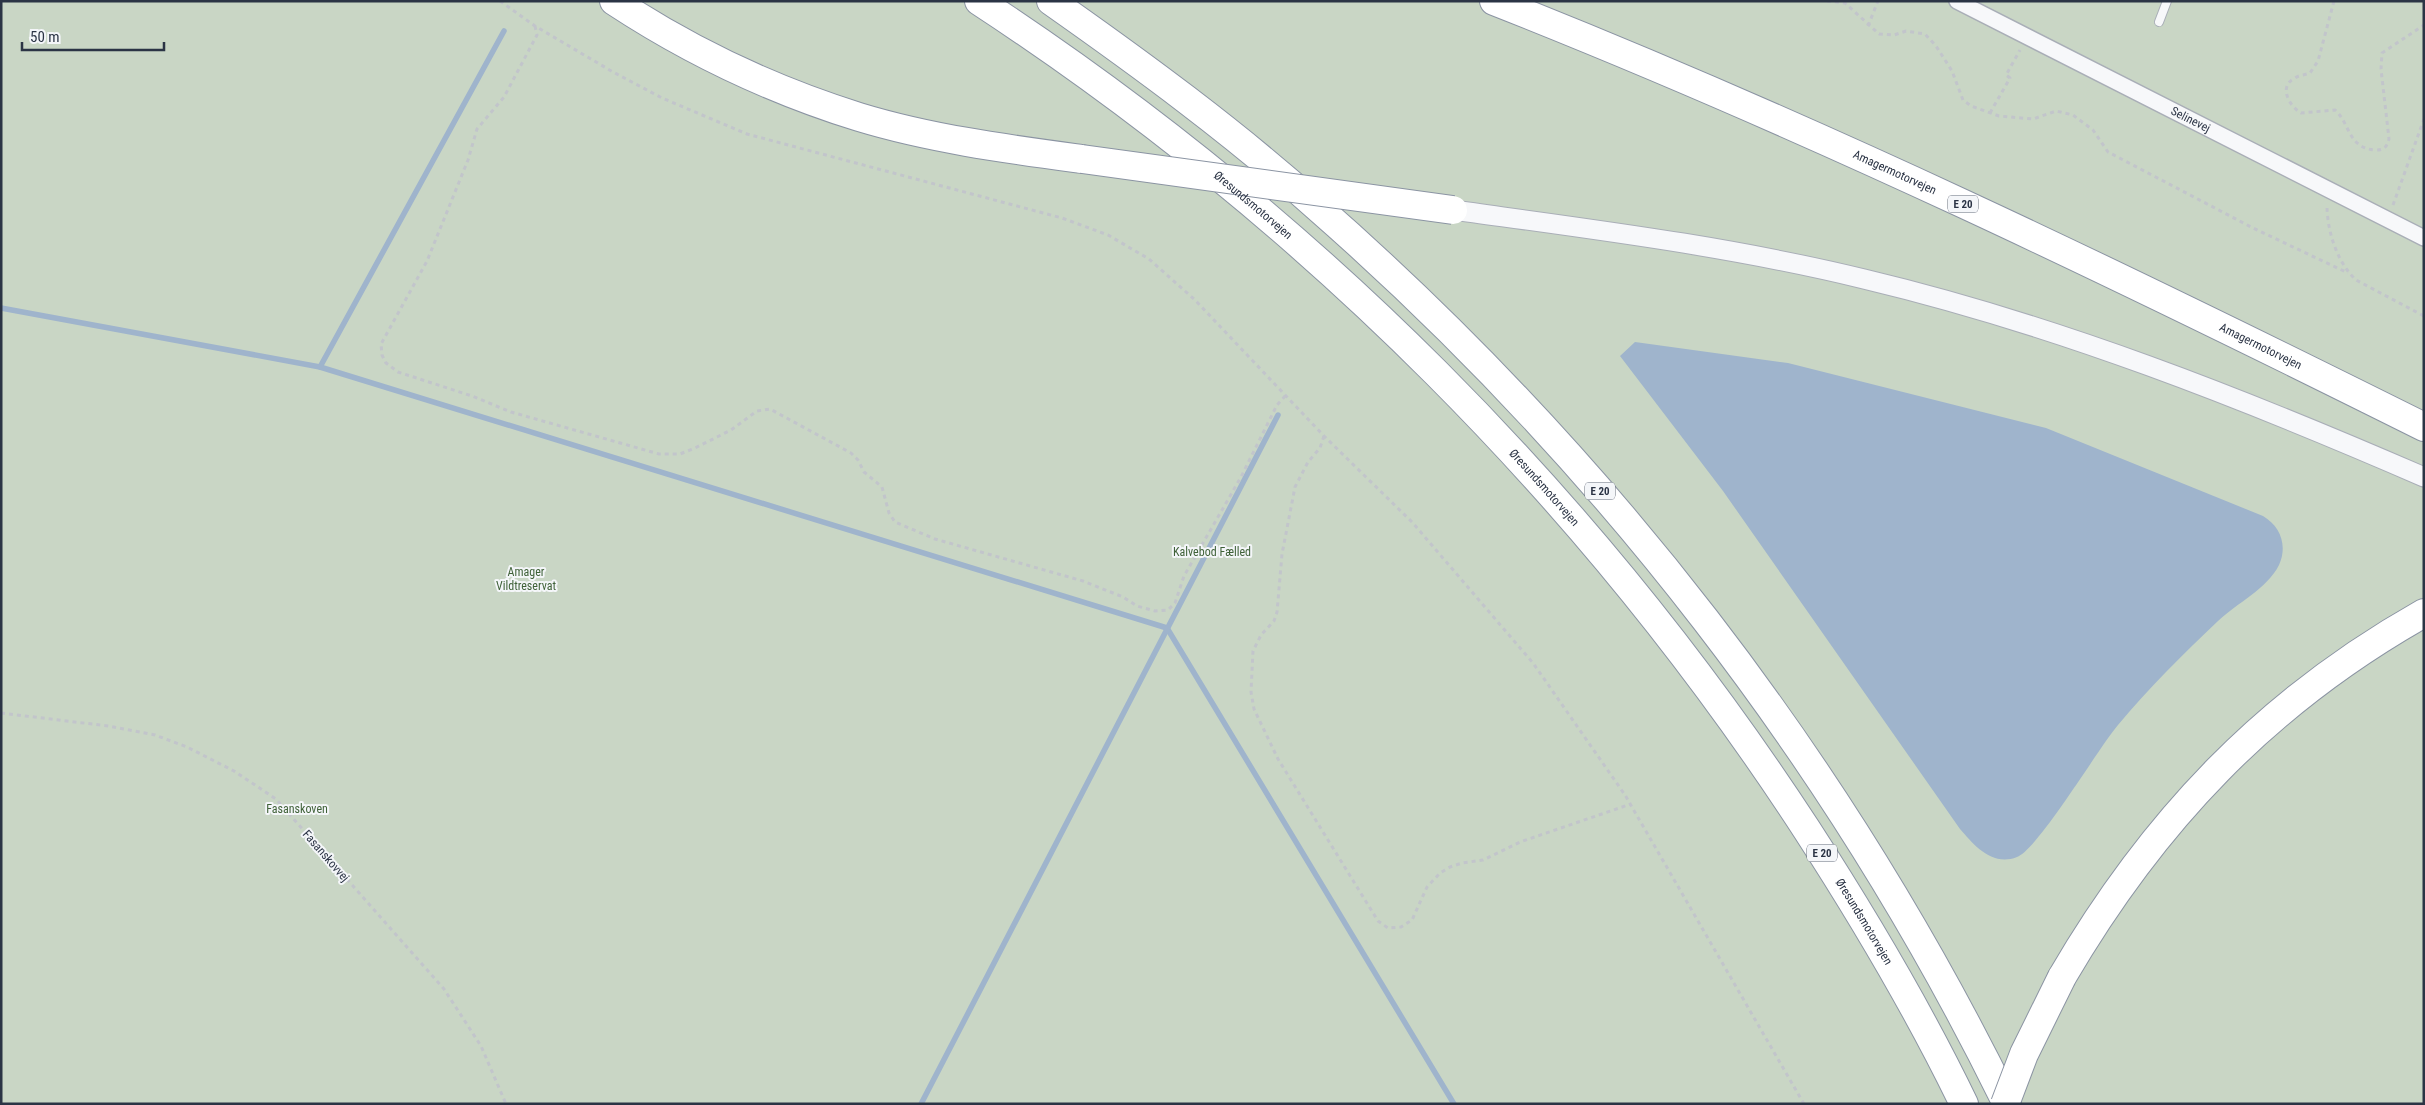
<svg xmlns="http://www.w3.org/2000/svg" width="2425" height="1105" font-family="'Roboto Condensed',sans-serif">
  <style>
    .green { fill: #c9d6c5 }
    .water { fill: #9fb4cc }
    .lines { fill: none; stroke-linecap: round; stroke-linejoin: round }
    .stream { stroke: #9fb4cc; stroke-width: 5.5 }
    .service-casing { stroke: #a9aeb7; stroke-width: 10 }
    .minor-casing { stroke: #a9aeb7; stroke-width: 18 }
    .tertiary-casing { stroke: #a9aeb7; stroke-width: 21 }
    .motorway-casing { stroke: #8b94a3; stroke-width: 30 }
    .path { stroke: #c2c5cb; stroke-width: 3; stroke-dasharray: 4 4; stroke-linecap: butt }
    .service { stroke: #f7f8fa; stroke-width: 8 }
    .minor { stroke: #f7f8fa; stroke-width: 15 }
    .tertiary { stroke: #f7f8fa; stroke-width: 19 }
    .motorway { stroke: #fff; stroke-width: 28 }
    .motorway-bridge-casing { stroke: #8b94a3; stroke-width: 30; stroke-linecap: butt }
    .motorway-bridge { stroke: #fff; stroke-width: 28 }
    .labels { text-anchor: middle; stroke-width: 4; stroke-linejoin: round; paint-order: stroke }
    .shield { fill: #f4f6f9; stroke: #676e7b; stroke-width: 1 }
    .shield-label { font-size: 11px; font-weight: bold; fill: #2b3445 }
    .street-label { font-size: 12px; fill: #2b3445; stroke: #f4f6f9 }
    .park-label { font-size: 12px; fill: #3f6138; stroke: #f4f6f9 }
  </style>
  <rect width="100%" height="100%" fill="#e4e7ec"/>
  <rect class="green" x="1" y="1" width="2423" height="1103"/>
  <path class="water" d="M 1635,342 L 1788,363 L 2046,428 L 2263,516 C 2280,526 2288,545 2279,565 C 2267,589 2237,603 2218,621 C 2183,654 2149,688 2118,725 C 2097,750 2039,848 2017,857 C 1992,867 1974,845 1960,829 L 1723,491 L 1620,356 Z"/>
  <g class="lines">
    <g class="stream">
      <polyline points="1,308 320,367 1167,628 1454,1104"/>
      <polyline points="320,367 504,31"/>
      <polyline points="921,1104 1278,415"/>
    </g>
    <defs>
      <polyline id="service" points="2159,22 2167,1"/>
      <g id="minor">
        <path id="s1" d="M 1957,1 L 2424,238"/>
      </g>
      <path id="tertiary" d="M 1453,210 C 1590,229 1729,246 1864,279 C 2057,325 2242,398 2424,477"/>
      <g id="motorway">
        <path d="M 614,1 C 690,51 772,90 859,117 C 931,139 1008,149 1082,159"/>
        <path id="s2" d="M 979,1 C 1309,217 1592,500 1807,830 C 1864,918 1918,1009 1964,1104"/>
        <path d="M 1051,1 C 1142,65 1232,131 1315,205 C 1602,456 1839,761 2007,1104"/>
        <path id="s3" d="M 1494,1 C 1811,126 2119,275 2424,427"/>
        <path d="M 2062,977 C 2153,821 2266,702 2424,613"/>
      </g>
    </defs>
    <use href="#service" class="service-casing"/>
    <use href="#minor" class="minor-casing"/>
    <use href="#tertiary" class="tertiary-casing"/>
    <use href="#motorway" class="motorway-casing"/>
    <g class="path">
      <polyline points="500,1 535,26 613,72 662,98 747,134 1062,218 1108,235 1149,259 1195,300 1324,436 1412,522 1533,663 1625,795 1804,1104"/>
      <polyline points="1827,1 1845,3 1879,34 1894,35 1906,31 1925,34 1936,46 1952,71 1963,100 1971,106 1999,116 2033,119 2056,111 2073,115 2093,130 2108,152 2253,228 2348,273"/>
      <path d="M 2334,1 L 2318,61 L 2310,73 C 2305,75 2299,75 2295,78 C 2278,86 2289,106 2301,113 L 2335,110 C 2350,123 2348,149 2376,150 C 2384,150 2387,147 2389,139 L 2381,69 L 2382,53 L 2424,25"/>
      <polyline points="535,26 537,35 504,97 477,129 468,160 427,261 381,344 382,355 386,363 398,372 472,396 511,412 659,454 680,454 695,448 731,430 757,411 770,409 851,453 858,460 864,472 882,487 889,513 895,522 935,539 1083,581 1123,597 1137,606 1155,611 1168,610 1175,603 1184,576 1241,477 1277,405 1287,394"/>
      <polyline points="1868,26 1878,1"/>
      <polyline points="1990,113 2010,78 2006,75 2020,50"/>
      <polyline points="2393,205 2424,119"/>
      <path d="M 2327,208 C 2328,233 2337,262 2356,280 L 2424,316"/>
      <polyline points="1324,436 1320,448 1308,462 1295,487 1282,554 1277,612 1274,621 1261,635 1253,651 1251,692 1254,709 1278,759 1378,921 1388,928 1401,927 1412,920 1427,887 1440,873 1450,867 1462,863 1483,860 1520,842 1631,804"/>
      <polyline points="1,713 108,726 155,735 187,747 234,771 276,799 444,989 481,1046 506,1104"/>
    </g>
    <use href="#service" class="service"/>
    <use href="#minor" class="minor"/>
    <use href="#tertiary" class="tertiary"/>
    <use href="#motorway" class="motorway"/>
    <defs>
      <g id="motorway-bridge">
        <polyline points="1082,159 1453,210"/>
        <polyline points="2005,1104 2024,1054 2062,977"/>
      </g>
    </defs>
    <use href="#motorway-bridge" class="motorway-bridge-casing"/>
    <use href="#motorway-bridge" class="motorway-bridge"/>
  </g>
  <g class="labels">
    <g class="shield">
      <rect x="1948" y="195.5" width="30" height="17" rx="4"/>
      <rect x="1585" y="482.5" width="30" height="17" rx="4"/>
      <rect x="1807" y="844.5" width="30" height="17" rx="4"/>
    </g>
    <g class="shield-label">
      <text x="1963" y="208">E 20</text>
      <text x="1600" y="495">E 20</text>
      <text x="1822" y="857">E 20</text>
    </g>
    <g class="street-label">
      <text dy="4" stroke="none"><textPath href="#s1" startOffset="262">Selinevej</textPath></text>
      <text dy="4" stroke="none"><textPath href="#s3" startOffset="436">Amagermotorvejen</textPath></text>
      <text dy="4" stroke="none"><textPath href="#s2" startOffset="342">Øresundsmotorvejen</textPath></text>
      <text dy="4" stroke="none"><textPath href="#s3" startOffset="841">Amagermotorvejen</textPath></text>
      <text dy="4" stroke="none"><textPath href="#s2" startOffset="748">Øresundsmotorvejen</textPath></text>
      <text transform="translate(326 856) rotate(49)" y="4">Fasanskovvej</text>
      <text dy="4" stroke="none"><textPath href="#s2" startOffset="1288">Øresundsmotorvejen</textPath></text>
    </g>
    <g class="park-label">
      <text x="1212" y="556">Kalvebod Fælled</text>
      <text x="526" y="576">Amager<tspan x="526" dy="14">Vildtreservat</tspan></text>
      <text x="297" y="813">Fasanskoven</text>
    </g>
  </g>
  <rect width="2425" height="1105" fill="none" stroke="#2b3445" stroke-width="5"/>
  <path d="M22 42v8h142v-8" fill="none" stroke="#2b3445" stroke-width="2.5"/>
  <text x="30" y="42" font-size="15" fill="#2b3445" stroke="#f4f6f9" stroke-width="4" paint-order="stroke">50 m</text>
</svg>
